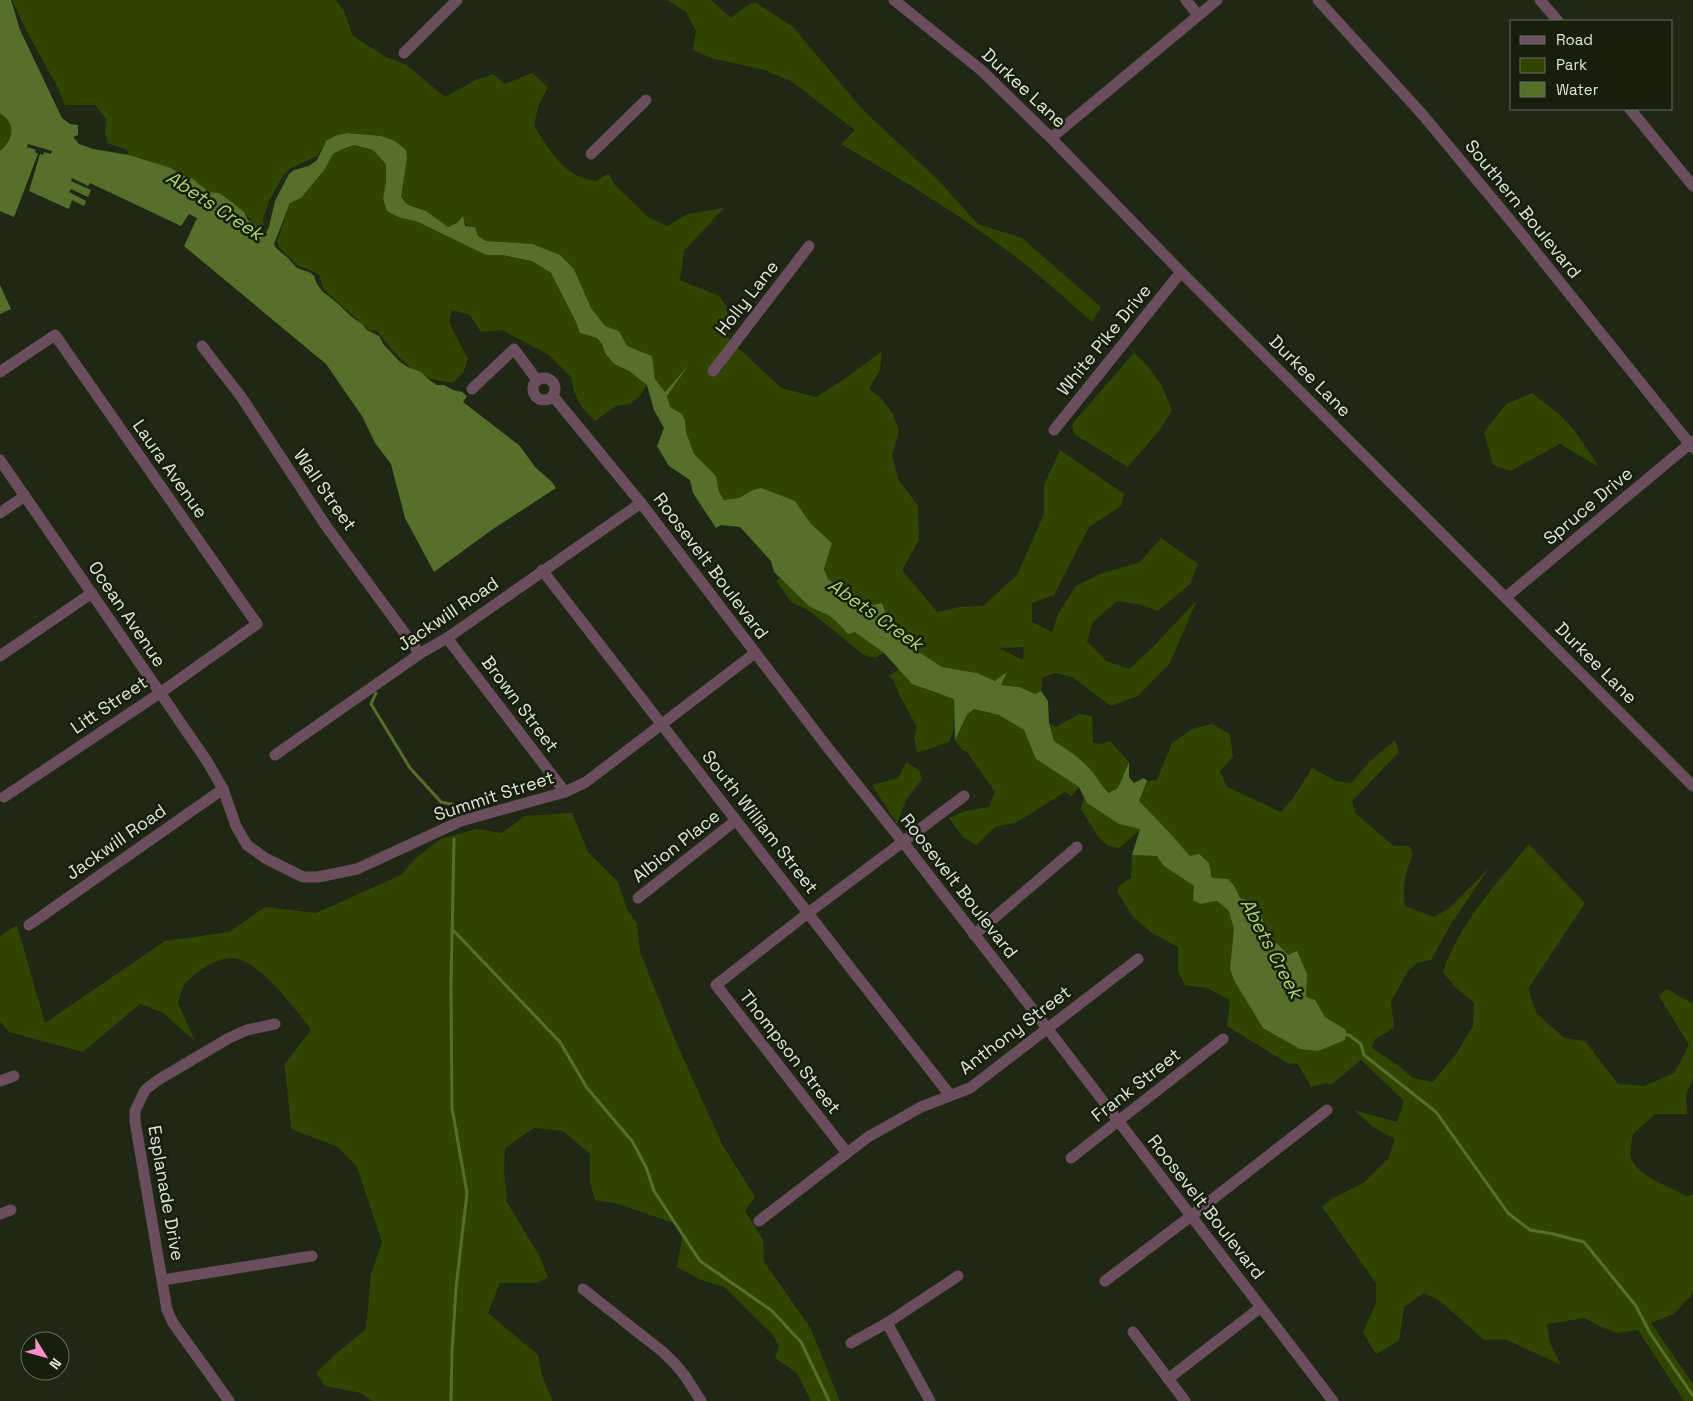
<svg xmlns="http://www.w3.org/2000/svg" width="1693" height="1401" font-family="'Space Grotesk',sans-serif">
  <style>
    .green { fill: #304500; fill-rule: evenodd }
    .water { fill: #56702b }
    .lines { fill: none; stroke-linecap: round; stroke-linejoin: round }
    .stream { stroke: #56702b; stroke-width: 3 }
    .minor { stroke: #6b4e5d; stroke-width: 11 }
    .labels { text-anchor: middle; stroke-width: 5; stroke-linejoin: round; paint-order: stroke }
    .street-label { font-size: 18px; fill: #e0e5d9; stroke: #161e0c }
    .water-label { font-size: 19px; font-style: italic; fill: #aed474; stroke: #161e0c }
  </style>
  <rect width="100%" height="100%" fill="#202715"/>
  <g class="green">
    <path d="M 12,0 L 336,0 L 344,11 L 353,36 L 386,57 L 405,64 L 445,97 L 476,80 L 493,74 L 505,84 L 532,73 L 548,87 L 538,107 L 534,126 C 551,151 563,177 596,181 L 609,173 L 614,184 L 648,217 L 667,226 L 688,214 L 724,208 L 684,251 L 680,280 L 719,296 L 727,307 L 729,339 L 781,388 L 816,397 L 843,380 L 882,351 L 880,370 L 869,389 L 879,396 L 893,414 L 899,431 L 892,455 L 898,479 L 918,506 L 919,540 L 902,570 L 937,612 L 960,607 L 983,606 L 1017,575 L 1044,514 L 1044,485 L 1060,450 L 1124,494 L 1121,506 L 1089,527 L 1054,595 L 1032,603 L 1032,622 L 1052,632 L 1059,612 L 1076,586 L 1100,574 L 1140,562 L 1161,538 L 1198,564 L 1190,584 L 1158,611 L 1142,605 L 1117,601 L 1093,622 L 1087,641 L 1106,661 L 1129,669 L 1153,647 L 1197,600 L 1170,663 L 1138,696 L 1111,706 L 1072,677 L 1055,673 L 1042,678 L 1041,691 L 1035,694 L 1019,687 L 1001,685 L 1006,674 L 995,681 L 977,673 L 942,667 L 911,647 L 892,632 L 882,603 L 868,606 L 828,579 L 824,569 L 832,543 L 811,524 L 795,501 L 753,490 L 739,498 L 724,500 L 719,492 L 716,476 L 694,454 L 686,432 L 685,420 L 682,414 L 670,407 L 667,396 L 684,371 L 665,392 L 655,379 L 652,356 L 626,346 L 619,331 L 605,326 L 591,308 L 574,269 L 497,242 L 486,241 L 478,236 L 475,227 L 465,224 L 463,217 L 457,223 L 448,227 L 426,211 L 408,205 L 401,197 L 407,159 L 381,136 L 347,133 L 326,141 L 317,156 L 291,168 L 283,176 L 269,201 L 263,219 L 265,237 L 244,212 L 209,192 L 193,179 L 182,175 L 171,168 L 129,155 L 127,150 L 108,143 L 105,133 L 106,119 L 95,105 L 65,105 L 58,88 L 27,32 ZM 1024,647 L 1023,660 L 999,648 Z"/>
    <path d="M 667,0 L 711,0 L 731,18 L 745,7 L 755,2 L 793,27 L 862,109 L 938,180 L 978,224 L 1022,238 L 1101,307 L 1092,322 C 1070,303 1049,283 1026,265 C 968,219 904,181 841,144 L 855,130 L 791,81 L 764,70 L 711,58 L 693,50 L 696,31 L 686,12 Z"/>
    <path d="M 0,114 C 2,115 5,116 7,118 C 17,127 8,145 0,151 Z"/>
    <path d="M 354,145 L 373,150 L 386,164 L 386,182 L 383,198 L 398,217 L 418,222 L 486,255 L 502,255 L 532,261 L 551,273 L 575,320 L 580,333 L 597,338 L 602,344 L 605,353 L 614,364 L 629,371 L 647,385 L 640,396 L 630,404 L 616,406 L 595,421 L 583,409 L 574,392 L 571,377 L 549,355 L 502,330 L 481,332 L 470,315 L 452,310 L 449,322 L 468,359 L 463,373 L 452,383 C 444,381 433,380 425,377 C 409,370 387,345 377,331 L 369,330 L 324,290 L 319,275 L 312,271 L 297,265 L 279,247 L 277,242 L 290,203 L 301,198 L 325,169 L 333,154 Z"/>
    <polygon points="1134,353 1149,368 1162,386 1172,410 1161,428 1128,467 1074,434 1072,424"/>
    <polygon points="1532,393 1560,415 1575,431 1599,467 1560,444 1510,471 1493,465 1484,432 1506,404"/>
    <polygon points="780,578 810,607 828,615 837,622 848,633 855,632 884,653 875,658 864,655 812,613 802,607 792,603 776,581"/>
    <polygon points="899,669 912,684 954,699 953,731 949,742 917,753 914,737 917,727 899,694 894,681 889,676"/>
    <polygon points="974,709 999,715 1024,730 1036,759 1079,787 1072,796 1065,792 1017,822 995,827 976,845 963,837 949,818 965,811 989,807 995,792 967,752 962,750 955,740 967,715"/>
    <polygon points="1079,714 1092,716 1093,743 1103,744 1110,741 1129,762 1118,788 1110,793 1101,785 1090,769 1074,755 1054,741 1049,723 1056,727"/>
    <path d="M 1212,724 L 1230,734 L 1233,757 L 1220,771 L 1227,787 L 1281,812 L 1293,798 L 1312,768 L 1336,781 L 1351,783 L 1370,761 L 1395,740 L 1399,752 L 1352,801 L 1355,813 L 1394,846 L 1409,846 L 1413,854 C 1405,873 1402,886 1405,906 L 1434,917 L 1449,908 L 1489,868 L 1451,924 L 1431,960 L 1417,963 L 1408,971 L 1391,1002 L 1394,1027 L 1386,1033 L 1375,1039 L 1372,1048 L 1399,1066 L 1413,1078 L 1433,1082 L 1456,1054 L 1473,1026 L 1474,1003 L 1455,987 L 1443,972 C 1459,923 1497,883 1529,844 L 1585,903 L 1528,989 L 1537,1014 L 1564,1038 L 1585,1041 L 1618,1084 L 1644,1086 L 1674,1073 L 1689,1045 L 1659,996 L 1667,989 L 1693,1004 L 1693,1078 L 1686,1095 L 1687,1114 L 1655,1114 L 1633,1134 C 1632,1142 1628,1154 1633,1162 C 1641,1177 1672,1188 1687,1196 L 1693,1194 L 1693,1293 L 1674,1314 L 1651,1323 L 1693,1384 L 1693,1401 L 1684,1401 L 1638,1330 L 1617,1333 L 1597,1325 L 1585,1318 L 1547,1324 L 1550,1343 L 1561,1365 L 1505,1339 L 1484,1340 L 1440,1301 L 1424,1293 L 1404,1307 L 1399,1341 L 1376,1354 L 1363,1332 L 1376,1303 L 1376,1283 L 1322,1207 L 1333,1198 L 1365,1182 L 1388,1159 L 1395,1139 L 1373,1127 L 1354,1110 L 1397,1122 L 1404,1101 L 1361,1060 L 1331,1085 L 1326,1083 L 1311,1087 L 1298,1064 L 1287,1063 L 1227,1026 L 1230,1000 L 1207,988 L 1185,985 L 1178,971 L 1178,947 L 1152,933 L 1133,917 L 1117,891 L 1119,886 L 1131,878 L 1132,855 L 1157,856 L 1166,867 L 1194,886 L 1201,904 L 1217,901 L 1229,911 L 1259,956 L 1288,955 L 1277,943 L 1271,949 L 1264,938 L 1263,921 L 1240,898 L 1235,887 L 1212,878 L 1209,863 L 1190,856 L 1170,833 L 1139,801 L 1147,781 L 1157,780 L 1172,743 L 1192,729 Z"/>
    <polygon points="906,762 919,770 922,779 906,800 897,824 872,785 898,778"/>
    <polygon points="1084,796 1087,803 1119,824 1141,829 1119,848 1107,845 1099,838 1081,809"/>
    <path d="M 572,813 L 588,852 L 618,882 L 627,909 L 637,924 L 640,952 L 676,1042 L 722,1144 L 755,1197 L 745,1211 L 763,1240 L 764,1262 L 810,1327 L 840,1401 L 811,1401 L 797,1373 L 775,1358 L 779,1346 L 773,1335 L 724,1287 L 701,1280 L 677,1267 L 682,1238 L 676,1224 L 619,1204 L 595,1200 L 590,1182 L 590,1154 L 563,1131 L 534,1128 L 505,1148 L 504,1169 L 507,1202 L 539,1255 L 548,1277 L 537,1283 L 500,1283 L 488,1313 L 538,1355 L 542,1376 L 553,1401 L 372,1401 L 361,1393 L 325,1386 L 316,1373 L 338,1352 L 366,1329 L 371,1274 L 382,1242 L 357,1167 L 338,1147 L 291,1129 L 287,1085 L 284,1065 L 311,1030 C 297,1010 264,968 241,960 C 228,955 211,962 201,970 C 184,983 184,982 178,1003 L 195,1041 L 162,1012 L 140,1004 L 83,1052 L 9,1032 L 0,1021 L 0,936 L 17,925 L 45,1023 L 165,941 L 229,932 L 265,907 L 316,913 L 401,875 L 415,859 L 440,839 L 476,829 L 502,833 L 525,816 Z"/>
  </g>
  <g class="water">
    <path d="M 0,0 L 11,0 L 20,30 L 62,118 L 70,124 L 78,125 L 78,135 L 73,137 L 79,144 L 93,149 L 129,155 L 171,168 L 182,175 L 193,179 L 209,192 L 219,193 L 233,203 L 244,212 L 248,220 L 254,224 L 264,237 L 269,227 L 275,201 L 289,174 L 294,170 L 309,166 L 317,160 L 326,141 L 335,136 L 347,133 L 381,136 L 395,141 L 406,150 L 407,159 L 401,197 L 408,205 L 426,211 L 448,227 L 457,223 L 463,216 L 465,226 L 475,227 L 478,236 L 486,241 L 532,244 L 560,255 L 574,269 L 591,308 L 605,326 L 619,331 L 627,346 L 652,356 L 655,379 L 665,392 L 688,366 L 667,396 L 670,407 L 682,414 L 685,420 L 686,432 L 694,454 L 716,476 L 719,492 L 724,500 L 739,498 L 753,490 L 761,488 L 790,499 L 795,501 L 811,524 L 832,543 L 824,569 L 828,579 L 868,606 L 882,603 L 892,632 L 911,647 L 942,667 L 977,673 L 995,681 L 1007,672 L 1001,685 L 1019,687 L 1035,694 L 1041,691 L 1048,701 L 1049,723 L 1054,741 C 1066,749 1079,757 1089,768 C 1097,776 1100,785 1109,793 L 1118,788 L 1129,762 L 1129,777 L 1134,783 L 1144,778 L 1147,781 L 1139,801 L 1170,833 L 1190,856 L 1199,854 L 1209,863 L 1212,878 L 1228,879 L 1235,887 L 1240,898 L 1254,903 L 1263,921 L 1264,938 L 1271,949 L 1277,943 L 1288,955 L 1297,951 L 1307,974 L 1306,997 L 1315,1000 L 1325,1017 L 1346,1030 L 1345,1040 L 1318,1051 L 1300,1049 L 1263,1028 L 1235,982 L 1230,969 L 1234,929 L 1229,911 L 1217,901 L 1201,904 L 1193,900 L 1194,886 L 1164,866 L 1157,856 L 1132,855 L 1140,829 L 1119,824 L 1087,803 L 1079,787 L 1036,759 L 1024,730 L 999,715 L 974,709 L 967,715 L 955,740 L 954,699 L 912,684 L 884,653 L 855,632 L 848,634 L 837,622 L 828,615 L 810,607 L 774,572 L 771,561 L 740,527 L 721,525 L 716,528 L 693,493 L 690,480 L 669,466 L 657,446 L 664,428 L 654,410 L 647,385 L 629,371 L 614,364 L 605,353 L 602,344 L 597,338 L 580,333 L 575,320 L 551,273 L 532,261 L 502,255 L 486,255 L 418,222 L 398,217 L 387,211 L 383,198 L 386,182 L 386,164 L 373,150 L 354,145 L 341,150 L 333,154 L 325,169 L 301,198 L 290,203 L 274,244 L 276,248 L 288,258 L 297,268 L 311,273 L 314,276 L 317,284 L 323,292 L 335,301 L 352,317 L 362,324 L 367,330 L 379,336 L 384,345 L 400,362 L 408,367 L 421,372 L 428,379 L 437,385 L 444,385 L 453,390 L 462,392 L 467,396 L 463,402 L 520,446 L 535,467 L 552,482 L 556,488 L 493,529 L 434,572 L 405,518 L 391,464 L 375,443 L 362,416 L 326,364 L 184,246 L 197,218 L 189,214 L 181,226 L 90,183 L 88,186 L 72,178 L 71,181 L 91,190 L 88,197 L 71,189 L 69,192 L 86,201 L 84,206 L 72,200 L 69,209 L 29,191 L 40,154 L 43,155 L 44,152 L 51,154 L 52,151 L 28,144 L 27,147 L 36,150 L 35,152 L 38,154 L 14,217 L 0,211 L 0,151 C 13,141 17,122 0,114 Z"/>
    <polygon points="0,285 11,309 0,314"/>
  </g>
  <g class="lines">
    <g class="stream">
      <polyline points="376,693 371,704 410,768 441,802 455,805 460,814"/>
      <polyline points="452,929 560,1042 587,1088 632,1141 646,1167 654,1191 700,1261 771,1310 801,1342 829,1401"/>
      <polyline points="1342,1035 1349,1035 1361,1044 1364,1055 1436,1112 1508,1213 1530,1230 1553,1234 1584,1242 1636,1306 1650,1333 1693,1396"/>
      <polyline points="451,1401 452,1352 456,1288 467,1193 452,1108 451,985 454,839"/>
    </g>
    <g class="minor">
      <polyline points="894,0 981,70 1051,138 1181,272 1693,786"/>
      <polyline points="1186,0 1198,15"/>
      <polyline points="1318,0 1422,114 1515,226 1693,448"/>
      <polyline points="1540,0 1558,21"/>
      <polyline points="404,53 457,0"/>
      <polyline points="1630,109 1693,186"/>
      <polyline points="1051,138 1217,0"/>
      <polyline points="591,154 646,100"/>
      <polyline points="202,346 242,398 326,526 420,654"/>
      <polyline points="713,371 809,246"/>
      <polyline points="0,372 55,335 257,624 160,693 4,797"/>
      <circle cx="544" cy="389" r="11"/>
      <polyline points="472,389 514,349 537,380"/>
      <polyline points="553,396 641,503 828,748 903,842 1047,1028 1333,1401"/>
      <polyline points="1054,430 1181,272"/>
      <polyline points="0,460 207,761 223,789 236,826 247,845 265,858 303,877 318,877 357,869 461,821 565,792 586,782 755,653"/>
      <polyline points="0,513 25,496"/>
      <path d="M 542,570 C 678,746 813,921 950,1095"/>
      <polyline points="1506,597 1693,441"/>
      <polyline points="447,638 565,792"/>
      <polyline points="0,656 92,593"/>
      <polyline points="275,755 421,653 447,638 641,503"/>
      <polyline points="638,898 735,821"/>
      <polyline points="29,925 223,789"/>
      <polyline points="974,935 1077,847"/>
      <polyline points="0,1081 14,1076"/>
      <polyline points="847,1153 716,985 808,913 964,796"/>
      <polyline points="1071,1158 1223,1039"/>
      <polyline points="0,1214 11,1210"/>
      <polyline points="759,1221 868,1137 921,1107 970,1088 1138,959"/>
      <polyline points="163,1280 312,1256"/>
      <polyline points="1105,1281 1191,1216 1327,1110"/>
      <polyline points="583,1289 663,1352 676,1365 685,1376 701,1401"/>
      <polyline points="887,1323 930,1401"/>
      <polyline points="1133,1332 1185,1401"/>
      <polyline points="851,1343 887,1323 958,1276"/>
      <polyline points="1168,1379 1261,1307"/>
      <polyline points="229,1401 173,1323 167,1310 135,1121 135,1111 145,1090 158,1080 229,1038 247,1030 275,1024"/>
    </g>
  </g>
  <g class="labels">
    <g class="street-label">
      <text transform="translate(1024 88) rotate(43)" y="6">Durkee Lane</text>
      <text transform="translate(1523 209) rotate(51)" y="6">Southern Boulevard</text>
      <text transform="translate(747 298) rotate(-52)" y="6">Holly Lane</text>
      <text transform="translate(1104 340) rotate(-51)" y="6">White Pike Drive</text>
      <text transform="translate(1310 376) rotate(45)" y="6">Durkee Lane</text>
      <text transform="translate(170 469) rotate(55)" y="6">Laura Avenue</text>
      <text transform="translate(325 490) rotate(55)" y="6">Wall Street</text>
      <text transform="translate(1588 506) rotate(-40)" y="6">Spruce Drive</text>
      <text transform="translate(711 566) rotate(53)" y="6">Roosevelt Boulevard</text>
      <text transform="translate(127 614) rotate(56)" y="6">Ocean Avenue</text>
      <text transform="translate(448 614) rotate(-34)" y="6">Jackwill Road</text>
      <text transform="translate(1596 663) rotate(45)" y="6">Durkee Lane</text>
      <text transform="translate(520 704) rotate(53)" y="6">Brown Street</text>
      <text transform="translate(109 705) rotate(-34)" y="6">Litt Street</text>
      <text transform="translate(494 796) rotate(-18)" y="6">Summit Street</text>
      <text transform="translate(760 822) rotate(52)" y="6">South William Street</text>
      <text transform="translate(116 842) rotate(-35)" y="6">Jackwill Road</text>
      <text transform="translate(676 846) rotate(-38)" y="6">Albion Place</text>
      <text transform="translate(959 886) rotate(52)" y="6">Roosevelt Boulevard</text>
      <text transform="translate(1015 1030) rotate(-37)" y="6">Anthony Street</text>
      <text transform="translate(790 1052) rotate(52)" y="6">Thompson Street</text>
      <text transform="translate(1136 1085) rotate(-38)" y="6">Frank Street</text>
      <text transform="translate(166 1193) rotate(80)" y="6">Esplanade Drive</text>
      <text transform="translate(1206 1207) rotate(52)" y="6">Roosevelt Boulevard</text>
    </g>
    <g class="water-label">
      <text transform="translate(215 205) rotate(33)" y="7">Abets Creek</text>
      <text transform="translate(876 614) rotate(35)" y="7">Abets Creek</text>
      <text transform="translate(1272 948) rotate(62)" y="7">Abets Creek</text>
    </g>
  </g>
  <rect x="1510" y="20" width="162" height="90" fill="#161e0c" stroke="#676e5e"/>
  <rect x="1520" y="36" width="25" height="8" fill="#6b4e5d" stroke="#676e5e"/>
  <text x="1556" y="45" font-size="15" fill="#e0e5d9">Road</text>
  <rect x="1520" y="58" width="25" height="15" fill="#304500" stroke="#676e5e"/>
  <text x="1556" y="70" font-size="15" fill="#e0e5d9">Park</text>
  <rect x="1520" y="82" width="25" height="15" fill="#56702b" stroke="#676e5e"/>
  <text x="1556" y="95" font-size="15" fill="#e0e5d9">Water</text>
  <g transform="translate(45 1356) rotate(127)"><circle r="24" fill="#161e0c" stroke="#676e5e"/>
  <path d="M0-4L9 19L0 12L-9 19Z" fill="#f890cb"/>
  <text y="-8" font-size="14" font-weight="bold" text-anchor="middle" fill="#e0e5d9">N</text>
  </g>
</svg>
